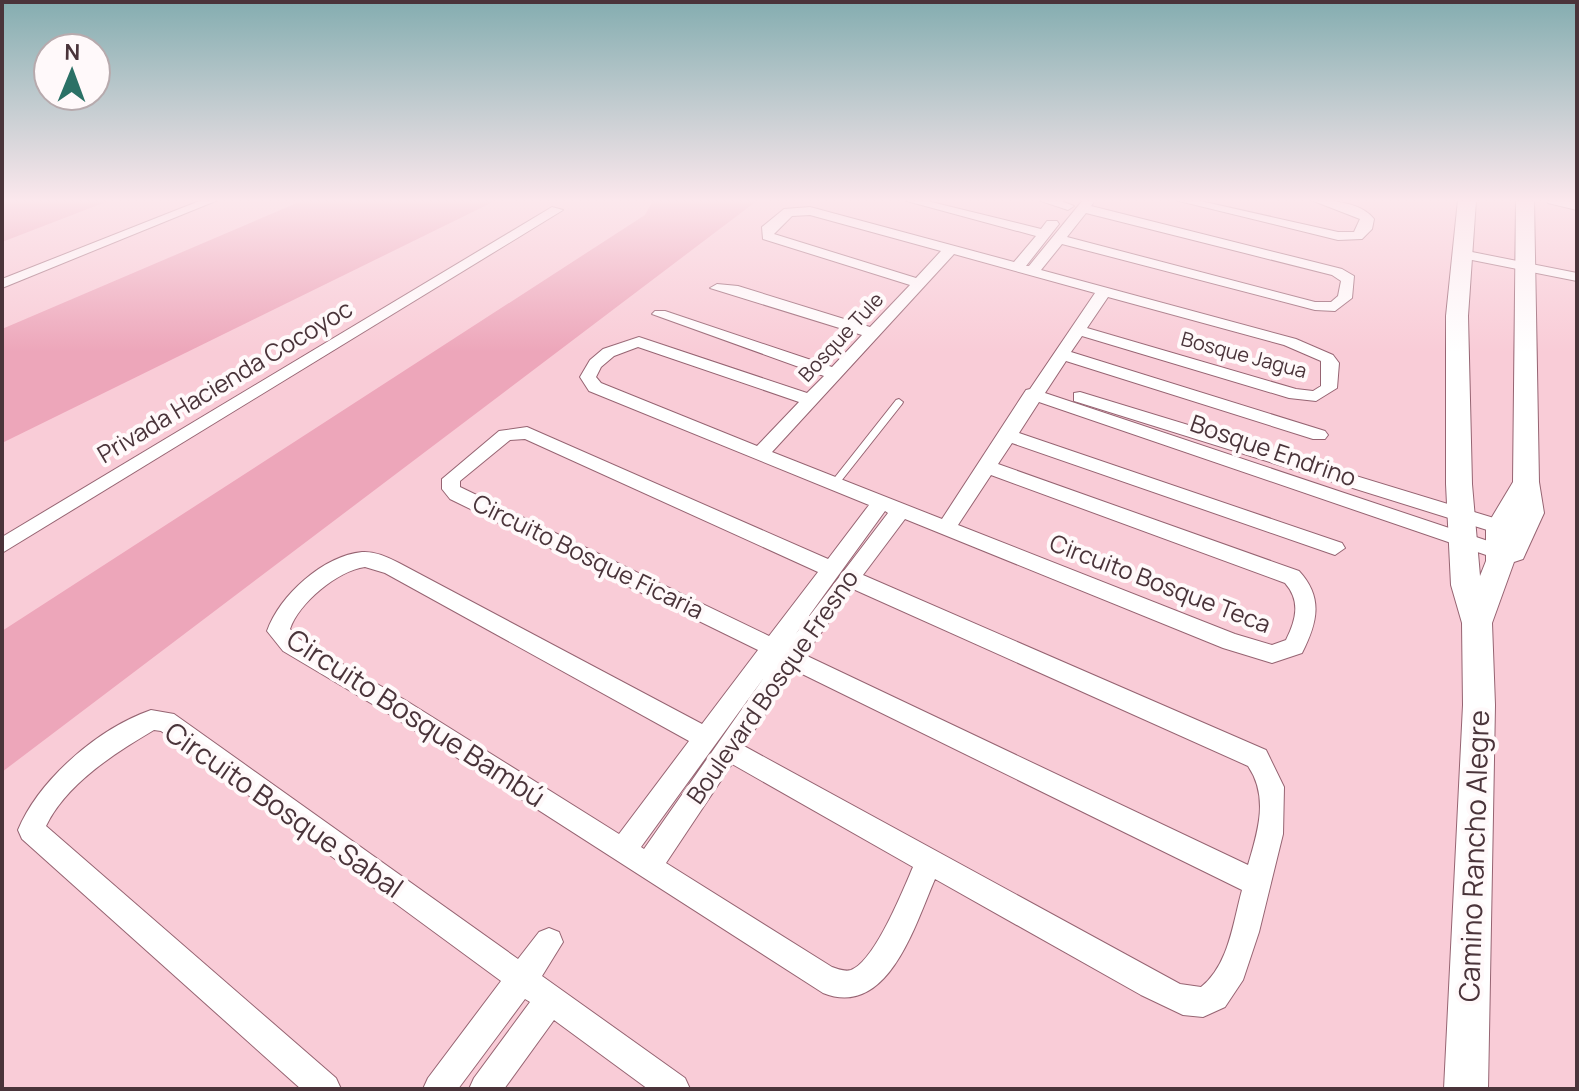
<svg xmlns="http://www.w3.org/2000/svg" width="1579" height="1091" font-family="Manrope,sans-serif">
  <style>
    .green { fill: #eda6ba }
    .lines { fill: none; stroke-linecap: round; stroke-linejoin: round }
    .lane-casing { stroke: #966472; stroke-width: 2 }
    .street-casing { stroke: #966472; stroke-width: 2 }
    .secondary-casing { stroke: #966472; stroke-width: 2 }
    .lane { fill: #fff; fill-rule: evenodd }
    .street { fill: #fff; fill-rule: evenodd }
    .secondary { fill: #fff; fill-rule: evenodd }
    .labels { text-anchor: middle; stroke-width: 8; stroke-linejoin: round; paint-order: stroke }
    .far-street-label { font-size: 20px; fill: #4a343a; stroke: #fff9fa }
    .street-label { font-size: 24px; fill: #4a343a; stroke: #fff9fa }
    .near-street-label { font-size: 28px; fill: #4a343a; stroke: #fff9fa }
  </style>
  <rect width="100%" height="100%" fill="#f9ccd7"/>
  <g class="green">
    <polygon points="2,200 111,200 2,242"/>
    <polygon points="304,200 497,200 2,443 2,329"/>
    <polygon points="653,200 758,200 2,772 2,631 645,215"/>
  </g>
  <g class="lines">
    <defs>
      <polygon id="lane" points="899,399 903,402 902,404 838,485 832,485 830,483 832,481 896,400"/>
      <g id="street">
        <polygon points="202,200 218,200 2,288 2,279"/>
        <path d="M 903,200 L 923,200 L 1041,229 L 1047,221 L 1057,221 L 1059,224 L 1026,266 L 1029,266 L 1083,200 L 1095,200 L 1091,206 L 1342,269 L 1354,276 L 1352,298 L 1335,311 L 1315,310 L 1062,244 L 1041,270 L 1296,339 L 1333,355 L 1339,363 L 1337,388 L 1316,401 L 1289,398 L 1082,336 L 1071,352 L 1325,431 L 1328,435 L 1325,439 L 1313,439 L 1066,361 L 1045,393 L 1506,547 L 1509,552 L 1506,557 L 1492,557 L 1039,402 L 1019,433 L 1342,543 L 1345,548 L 1335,555 L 1012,443 L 998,464 L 1299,571 C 1324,598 1317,623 1302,653 L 1272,663 L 1223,648 L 905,519 L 863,575 L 1266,750 L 1284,787 L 1283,834 L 1259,932 L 1243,980 L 1225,1007 L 1203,1017 L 1183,1015 L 1141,995 L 935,879 C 915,925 888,1019 823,993 L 389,714 L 283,651 L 267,631 C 280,595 323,556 362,552 C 375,551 388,557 399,563 L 702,724 L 758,650 L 450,499 L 442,489 L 442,479 L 499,431 L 527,427 L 828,559 L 869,505 L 589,391 L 580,377 L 590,360 L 603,349 L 639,337 L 807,393 L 824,376 L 652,314 L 655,311 L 665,311 L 832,367 L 862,335 L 710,288 L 717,284 L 738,286 L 870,327 L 910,285 L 763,239 L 762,227 L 784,209 L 810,207 L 1014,262 L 1036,236 ZM 1086,213 L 1332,275 L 1341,281 L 1338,296 L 1331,302 L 1315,302 L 1067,237 ZM 810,215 L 941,251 L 916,278 L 774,234 L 792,216 ZM 954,254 L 1095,293 L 1030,389 L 1026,390 L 942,519 L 772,452 ZM 1108,297 L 1284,345 L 1321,361 L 1321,386 L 1313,391 L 1296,389 L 1087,328 ZM 638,347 L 799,402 L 757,446 L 601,383 L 596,377 L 601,367 L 614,356 ZM 525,439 L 818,572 L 769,636 L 460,487 L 460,481 L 510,440 ZM 991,475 L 1285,583 C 1301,601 1296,620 1286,640 L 1272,645 L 1235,634 L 958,525 ZM 885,511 L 888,513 L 795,635 ZM 365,567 L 385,573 L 689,741 L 619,834 L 405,700 L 299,639 L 290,629 C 299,603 337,571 365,567 ZM 853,589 L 1248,766 C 1269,797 1258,831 1248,865 L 805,655 ZM 794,670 L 1242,890 C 1233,922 1229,965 1201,987 L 1180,984 L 744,746 ZM 765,676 L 644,849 L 641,847 ZM 732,764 L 913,867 C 903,890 875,961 851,970 C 845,972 838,969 832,967 L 666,863 Z"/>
        <polygon points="1038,200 1058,200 1074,206 1068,210"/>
        <path d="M 1175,200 L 1196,200 L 1338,232 L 1354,232 L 1360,219 L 1311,200 C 1331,200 1361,202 1374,219 L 1372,229 L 1362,239 L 1338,240 Z"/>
        <polygon points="1546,200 1577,202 1577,210 1548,203"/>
        <polygon points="552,207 563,210 2,553 2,537"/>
        <polygon points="1462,250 1577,273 1577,281 1457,257 1455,254"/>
        <polygon points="1080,392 1507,522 1510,527 1500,534 1074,401 1074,393"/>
        <path d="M 151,710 L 174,714 L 518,959 L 539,932 L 549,928 L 559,932 L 563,942 L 542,976 L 685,1078 L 690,1089 L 648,1089 L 554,1020 L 504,1089 L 469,1089 L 474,1078 L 530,1002 L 525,999 L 458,1089 L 423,1089 L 428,1078 L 501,981 L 161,731 L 154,730 C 115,753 66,784 46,826 L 336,1078 L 341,1089 L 301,1089 L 22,839 L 18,830 C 39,779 99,728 151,710 Z"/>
      </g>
      <polygon id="secondary" points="1458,200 1476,200 1468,316 1472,484 1480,576 1486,561 1486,527 1513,482 1516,200 1534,200 1539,482 1544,513 1523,559 1514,562 1492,623 1495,705 1488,1089 1444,1089 1463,705 1462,623 1451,585 1446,484 1446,316"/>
    </defs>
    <use href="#lane" class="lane-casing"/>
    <use href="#street" class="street-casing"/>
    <use href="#secondary" class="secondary-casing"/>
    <use href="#lane" class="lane"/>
    <use href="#street" class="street"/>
    <use href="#secondary" class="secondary"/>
  </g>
  <linearGradient id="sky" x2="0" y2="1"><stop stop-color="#84adb0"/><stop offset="0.57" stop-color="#fce8ed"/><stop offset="1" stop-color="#fce8ed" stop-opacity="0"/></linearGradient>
  <rect width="1579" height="352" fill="url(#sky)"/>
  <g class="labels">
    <g class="far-street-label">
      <text transform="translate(841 337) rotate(-47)" y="7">Bosque Tule</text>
      <text transform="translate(1244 355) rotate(15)" y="7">Bosque Jagua</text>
    </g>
    <g class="street-label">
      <text transform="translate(225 382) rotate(-31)" y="8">Privada Hacienda Cocoyoc</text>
      <text transform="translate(1273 451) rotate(19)" y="8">Bosque Endrino</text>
      <text transform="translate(588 557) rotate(26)" y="8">Circuito Bosque Ficaria</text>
      <text transform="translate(1160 584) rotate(21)" y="8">Circuito Bosque Teca</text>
      <text transform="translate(773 687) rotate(-55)" y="8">Boulevard Bosque Fresno</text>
    </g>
    <g class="near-street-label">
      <text transform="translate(416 718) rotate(33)" y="10">Circuito Bosque Bambú</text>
      <text transform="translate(284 810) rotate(35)" y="10">Circuito Bosque Sabal</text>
      <text transform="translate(1474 856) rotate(-88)" y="10">Camino Rancho Alegre</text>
    </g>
  </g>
  <rect width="1579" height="1091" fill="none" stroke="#4a343a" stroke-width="8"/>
  <g transform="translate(72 72) rotate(1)"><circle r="38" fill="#fff9fa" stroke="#b7aaad" stroke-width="2"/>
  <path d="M0-6L14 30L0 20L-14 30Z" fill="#2b7166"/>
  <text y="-12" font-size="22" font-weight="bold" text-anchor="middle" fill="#4a343a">N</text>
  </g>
</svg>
